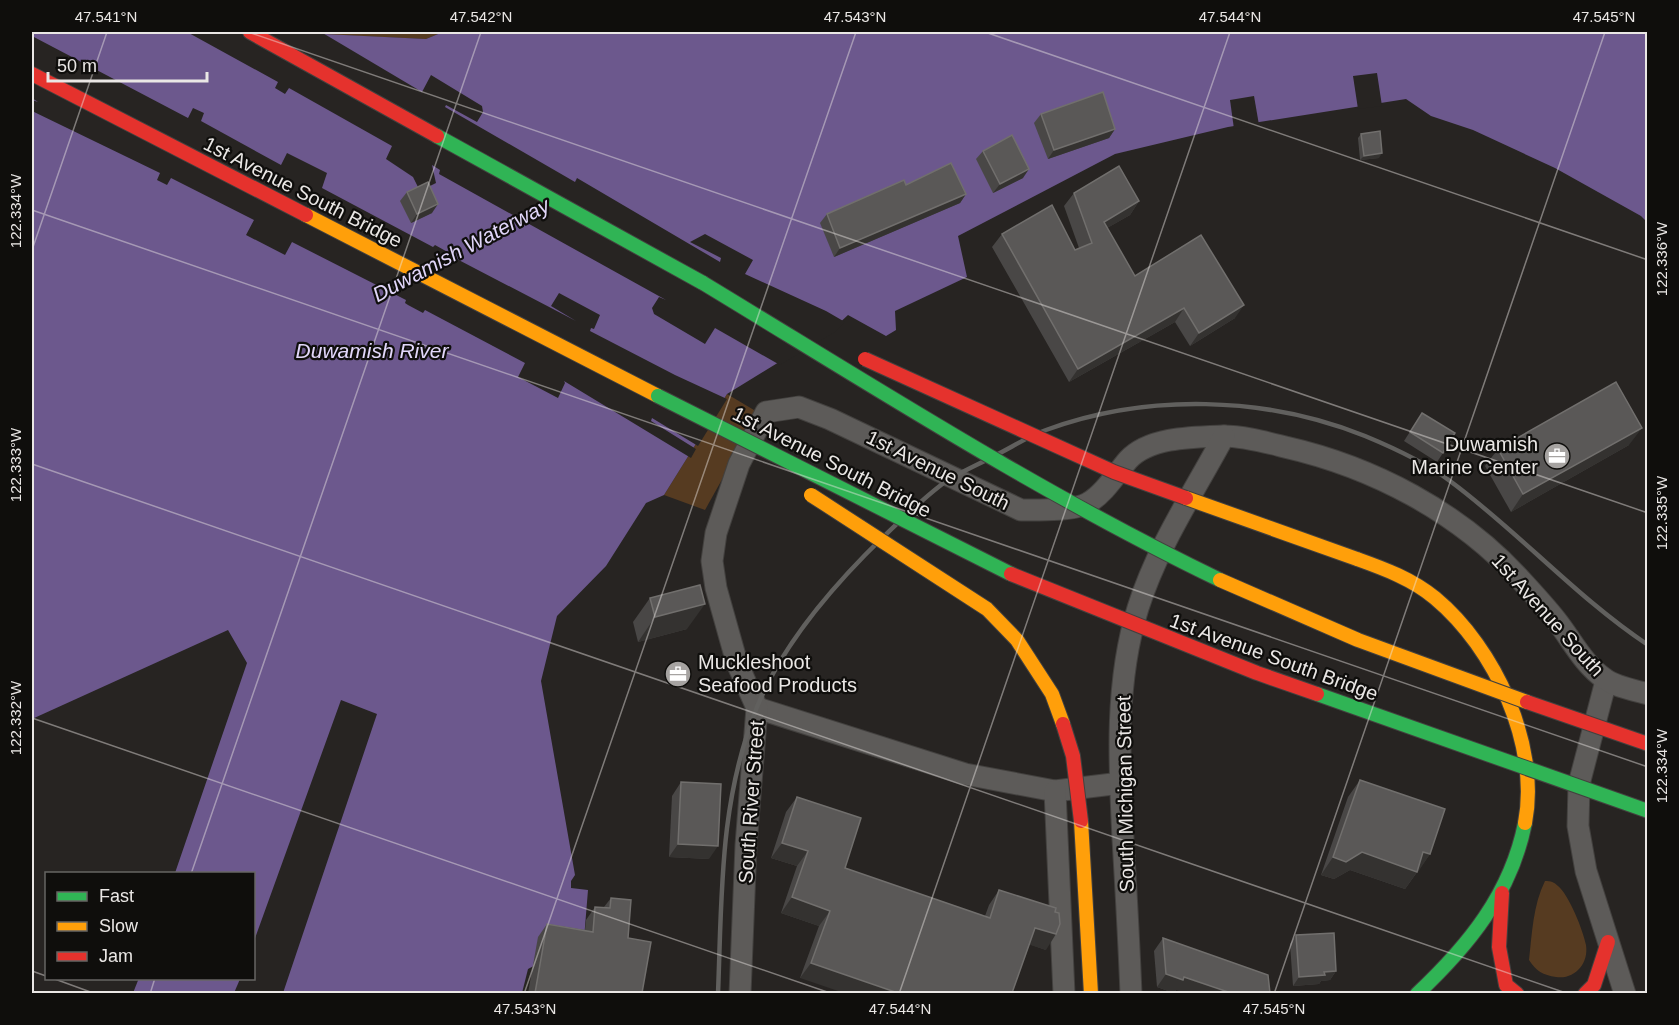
<svg xmlns="http://www.w3.org/2000/svg" width="1679" height="1025" font-family="Helvetica,sans-serif">
  <style>
    .green { fill: #563b21 }
    .water { fill: #6c588d }
    .pier { fill: #272422 }
    .lines { fill: none; stroke-linecap: round; stroke-linejoin: round }
    .street-casing { stroke: #43413f; stroke-width: 23 }
    .fast-casing { stroke: #43413f; stroke-width: 16 }
    .slow-casing { stroke: #43413f; stroke-width: 16 }
    .jam-casing { stroke: #43413f; stroke-width: 16 }
    .street { stroke: #5d5b59; stroke-width: 21 }
    .fast { stroke: #30b455; stroke-width: 14 }
    .slow { stroke: #ff9f0a; stroke-width: 14 }
    .jam { stroke: #e5322d; stroke-width: 14 }
    .rail { stroke: #61605e; stroke-width: 4.5 }
    .fast-bridge-casing { stroke: #43413f; stroke-width: 16; stroke-linecap: butt }
    .slow-bridge-casing { stroke: #43413f; stroke-width: 16; stroke-linecap: butt }
    .jam-bridge-casing { stroke: #43413f; stroke-width: 16; stroke-linecap: butt }
    .fast-bridge { stroke: #30b455; stroke-width: 14 }
    .slow-bridge { stroke: #ff9f0a; stroke-width: 14 }
    .jam-bridge { stroke: #e5322d; stroke-width: 14 }
    .wall { fill: #494746 }
    .shaded-wall { fill: #343230 }
    .building { fill: #5a5857; stroke: #716f6d; stroke-width: 1.5 }
    .ticks { fill: none; stroke: #eae7e5; stroke-width: 1.5; stroke-opacity: 0.45 }
    .labels { text-anchor: middle; stroke-width: 4.5; stroke-linejoin: round; paint-order: stroke }
    .street-label { font-size: 20px; fill: #eae7e5; stroke: #0f0e0c }
    .poi-label { font-size: 20px; fill: #eae7e5; stroke: #0f0e0c; text-anchor: end }
    .water-label { font-size: 21px; font-style: italic; fill: #e2d7fa; stroke: #0f0e0c }
    .neatline { fill: none; stroke: #eae7e5; stroke-width: 2 }
    .ticks-label { font-size: 15px; text-anchor: middle; fill: #eae7e5 }
  </style>
  <rect width="100%" height="100%" fill="#272422"/>
  <g class="green">
    <polygon points="313,32 443,32 426,39 315,34"/>
    <polygon points="727,394 759,413 705,510 664,495"/>
    <path d="M 1545,881 C 1551,881 1554,882 1558,886 C 1569,895 1583,930 1586,945 C 1589,964 1574,980 1556,977 C 1543,975 1536,971 1529,960 C 1532,934 1533,905 1545,881 Z"/>
  </g>
  <g class="water">
    <polygon points="32,32 282,32 426,39 443,32 1647,32 1647,222 1641,216 1555,168 1473,130 1431,116 1406,99 1228,127 1115,154 958,236 967,277 895,311 896,330 886,336 848,315 833,329 727,394 664,495 646,503 606,566 557,616 541,681 575,875 571,881 571,888 588,890 584,939 528,969 522,993 283,993 377,714 341,700 254,941 254,874 175,873 247,663 228,630 32,719"/>
    <polygon points="139,978 240,978 240,979 234,993 133,993"/>
  </g>
  <g class="pier">
    <polygon points="187,32 321,32 422,92 431,75 482,106 483,112 477,122 446,105 445,107 575,182 577,178 720,262 721,258 690,242 705,234 753,260 745,274 826,311 845,322 835,332 780,365 715,328 705,344 654,314 652,308 659,297 666,300 439,174 440,170 432,165 436,183 420,191 413,177 386,159 392,146 289,88 285,94 275,88 278,82"/>
    <polygon points="32,36 188,118 193,108 204,113 201,121 281,165 287,153 327,173 322,188 433,247 435,245 453,255 453,257 576,321 551,306 559,293 600,315 594,329 591,328 590,331 675,375 727,399 698,446 652,418 651,421 696,449 691,458 564,381 565,383 558,398 518,377 525,363 425,310 423,313 408,305 405,303 406,300 292,242 285,255 246,235 254,220 171,178 167,185 157,180 160,173 32,111 32,100 38,102 32,98"/>
    <polygon points="1377,73 1382,106 1358,109 1353,76"/>
    <polygon points="1254,96 1259,125 1234,129 1230,100"/>
  </g>
  <g class="lines">
    <defs>
      <g id="street">
        <polyline points="1606,681 1579,784 1578,826 1586,871 1625,994"/>
        <polyline points="757,708 965,774 1055,791 1121,783"/>
        <polyline points="1055,791 1064,994"/>
        <path d="M 740,994 L 746,845 L 757,708 L 737,663 L 716,588 L 712,561 L 716,533 L 739,464 L 766,412 L 799,407 L 830,419 L 1021,510 C 1037,510 1075,511 1088,503 C 1104,494 1116,474 1128,460 C 1149,437 1193,437 1223,436 C 1243,436 1265,442 1285,447 C 1373,467 1459,512 1520,579 C 1532,592 1545,606 1556,620 C 1572,640 1583,664 1605,679 C 1616,687 1634,690 1648,694"/>
        <path d="M 1131,994 C 1129,942 1126,890 1123,839 C 1119,762 1115,682 1138,608 C 1157,547 1194,492 1224,436"/>
      </g>
      <g id="fast">
        <polyline points="437,136 703,283"/>
        <path d="M 1417,994 C 1468,946 1511,894 1525,823"/>
      </g>
      <g id="slow">
        <polyline points="306,215 658,396"/>
        <path d="M 1357,559 C 1385,569 1412,579 1435,598 C 1495,648 1540,745 1525,823"/>
        <polyline points="1081,821 1091,994"/>
      </g>
      <g id="jam">
        <polyline points="250,32 437,136"/>
        <polyline points="32,74 306,215"/>
        <polyline points="1502,893 1499,947 1506,985 1517,994"/>
        <polyline points="1585,994 1594,985 1608,942"/>
      </g>
    </defs>
    <use href="#street" class="street-casing"/>
    <use href="#fast" class="fast-casing"/>
    <use href="#slow" class="slow-casing"/>
    <use href="#jam" class="jam-casing"/>
    <use href="#street" class="street"/>
    <use href="#fast" class="fast"/>
    <use href="#slow" class="slow"/>
    <use href="#jam" class="jam"/>
    <path class="rail" d="M 718,994 C 722,894 719,802 757,707 C 780,650 822,599 865,555 C 889,531 914,506 941,485 C 957,473 978,465 996,455 C 1012,447 1029,436 1046,430 C 1147,393 1265,396 1365,436 C 1394,448 1425,462 1450,481 C 1519,532 1576,597 1648,645"/>
    <defs>
      <g id="fast-bridge">
        <path d="M 703,283 C 873,386 1041,494 1220,580"/>
        <polyline points="658,396 1011,574"/>
        <polyline points="1317,694 1648,811"/>
      </g>
      <g id="slow-bridge">
        <polyline points="811,495 987,609 1017,640 1052,694 1063,724"/>
        <polyline points="1186,498 1357,559"/>
        <polyline points="1220,580 1358,640 1527,702"/>
      </g>
      <g id="jam-bridge">
        <polyline points="865,359 1114,472 1186,498"/>
        <polyline points="1011,574 1257,673 1317,694"/>
        <polyline points="1527,702 1648,744"/>
        <polyline points="1063,724 1073,756 1081,821"/>
      </g>
    </defs>
    <use href="#fast-bridge" class="fast-bridge-casing"/>
    <use href="#slow-bridge" class="slow-bridge-casing"/>
    <use href="#jam-bridge" class="jam-bridge-casing"/>
    <use href="#fast-bridge" class="fast-bridge"/>
    <use href="#slow-bridge" class="slow-bridge"/>
    <use href="#jam-bridge" class="jam-bridge"/>
  </g>
  <g class="wall">
    <polygon points="1041,114 1115,129 1109,138 1048,159 1034,123"/>
    <polygon points="1361,134 1379,158 1360,160 1358,138"/>
    <polygon points="983,151 1023,178 993,193 976,159"/>
    <polygon points="906,185 966,194 960,203 834,257 820,223 827,214"/>
    <polygon points="407,192 432,213 411,223 400,201"/>
    <polygon points="1074,193 1139,201 1130,215 1107,228 1135,276 1235,318 1190,346 1175,322 1069,382 992,247 1002,234 1075,250 1079,248 1064,206"/>
    <polygon points="1422,413 1443,453 1437,462 1404,441"/>
    <polygon points="1629,445 1511,512 1485,466 1498,449"/>
    <polygon points="650,598 687,629 638,642 633,622"/>
    <polygon points="1360,780 1430,854 1405,889 1350,870 1334,879 1321,875 1348,797"/>
    <polygon points="681,782 709,859 669,857 672,796"/>
    <polygon points="797,797 845,868 985,916 989,905 999,890 1046,950 1029,944 800,978 819,926 781,913 797,866 771,858 786,812"/>
    <polygon points="611,898 628,938 642,993 528,993 538,937 547,924 585,930 586,920 595,907 604,907"/>
    <polygon points="1296,935 1336,971 1330,980 1321,981 1319,984 1293,986 1290,944"/>
    <polygon points="1163,938 1176,990 1174,993 1157,987 1154,951"/>
  </g>
  <g class="shaded-wall">
    <polygon points="1115,129 1109,138 1048,159 1054,150"/>
    <polygon points="1382,153 1379,158 1360,160 1364,156"/>
    <polygon points="1029,169 1023,178 993,193 1000,184"/>
    <polygon points="966,194 960,203 834,257 840,248"/>
    <polygon points="1139,201 1130,215 1095,235 1104,222"/>
    <polygon points="438,204 432,213 411,223 417,214"/>
    <polygon points="1244,305 1235,318 1190,346 1199,333"/>
    <polygon points="1184,308 1175,322 1069,382 1078,369"/>
    <polygon points="1642,428 1629,445 1511,512 1523,494"/>
    <polygon points="705,604 687,629 638,642 655,617"/>
    <polygon points="782,843 808,851 797,866 771,858"/>
    <polygon points="678,844 718,846 709,859 669,857"/>
    <polygon points="1362,852 1417,872 1405,889 1350,870 1334,879 1321,875 1333,857"/>
    <polygon points="1423,852 1430,854 1418,872 1411,869"/>
    <polygon points="792,897 830,911 819,926 781,913"/>
    <polygon points="1035,928 1056,934 1046,950 1024,943"/>
    <polygon points="811,963 898,993 844,993 800,978"/>
    <polygon points="1336,971 1330,980 1321,981 1319,984 1293,986 1299,977 1324,972"/>
    <polygon points="1166,974 1184,977 1231,993 1184,993 1176,990 1174,993 1157,987"/>
  </g>
  <g class="building">
    <polygon points="1103,92 1115,129 1054,150 1041,114"/>
    <polygon points="1380,131 1382,153 1364,156 1361,134"/>
    <polygon points="1012,135 1029,169 1000,184 983,151"/>
    <polygon points="951,163 966,194 840,248 827,214 904,180 906,185"/>
    <polygon points="1119,166 1139,201 1104,222 1135,276 1201,235 1244,305 1199,333 1184,308 1078,369 1002,234 1052,205 1075,250 1092,243 1074,193"/>
    <polygon points="428,182 438,204 417,214 407,192"/>
    <polygon points="1616,382 1642,428 1523,494 1498,449"/>
    <polygon points="1422,413 1455,433 1443,453 1410,432"/>
    <polygon points="700,585 705,604 655,617 650,598"/>
    <polygon points="1360,780 1445,809 1430,854 1423,852 1417,872 1362,852 1346,862 1333,857"/>
    <polygon points="681,782 721,784 718,846 678,844"/>
    <polygon points="797,797 861,818 845,868 990,918 999,890 1056,908 1055,912 1059,913 1060,924 1056,934 1035,928 1012,993 898,993 811,963 830,911 792,897 808,851 782,843"/>
    <polygon points="611,898 631,900 628,938 651,942 642,993 535,993 547,924 593,932 595,907 610,908"/>
    <polygon points="1334,933 1336,971 1324,972 1325,975 1299,977 1296,935"/>
    <polygon points="1163,938 1268,975 1270,993 1231,993 1184,977 1183,980 1166,974"/>
  </g>
  <path class="ticks" d="M 248,32 L 1648,513M 985,32 L 1648,260M 32,210 L 1648,767M 32,250 L 107,32M 32,464 L 1569,994M 32,718 L 833,994M 191,874 L 481,32M 32,971 L 46,976M 52,978 L 96,994M 150,994 L 155,978M 524,994 L 856,32M 899,994 L 1230,32M 1274,994 L 1605,32"/>
  <defs>
    <symbol id="office-disc" viewBox="-11 -11 22 22"><circle r="9.5" fill="#a6a3a1" stroke="#0f0e0c"/><path d="M-6-3h4V-5.5h4V-3h4V5H-6ZM-1-4.5V-3h2v-1.5ZM-6 0V1H6V0Z" fill="#fff"/></symbol>
  </defs>
  <g fill-rule="evenodd">
    <use href="#office-disc" x="1542" y="441" width="30" height="30"/>
    <use href="#office-disc" x="663" y="659" width="30" height="30"/>
  </g>
  <g class="labels">
    <g class="street-label">
      <text transform="translate(303 192) rotate(27)" y="7">1st Avenue South Bridge</text>
      <text transform="translate(832 462) rotate(27)" y="7">1st Avenue South Bridge</text>
      <text transform="translate(938 470) rotate(26)" y="7">1st Avenue South</text>
      <text transform="translate(1548 615) rotate(48)" y="7">1st Avenue South</text>
      <text transform="translate(1274 657) rotate(20)" y="7">1st Avenue South Bridge</text>
      <text transform="translate(1125 794) rotate(-91)" y="7">South Michigan Street</text>
      <text transform="translate(751 802) rotate(-86)" y="7">South River Street</text>
    </g>
    <g class="poi-label">
      <text x="1538" y="451">Duwamish<tspan x="1538" dy="23">Marine Center</tspan></text>
      <text x="698" y="669" text-anchor="start">Muckleshoot<tspan x="698" dy="23">Seafood Products</tspan></text>
    </g>
    <g class="water-label">
      <text transform="translate(461 250) rotate(-28)" y="7">Duwamish Waterway</text>
      <text x="372" y="358">Duwamish River</text>
    </g>
  </g>
  <rect width="1679" height="1025" fill="none" stroke="#0f0e0c" stroke-width="66"/>
  <rect x="45" y="872" width="210" height="108" fill="#0f0e0c" stroke="#676563" stroke-width="1.5"/>
  <rect x="57" y="892" width="30" height="9" fill="#30b455" stroke="#676563" stroke-width="1.5"/>
  <text x="99" y="902" font-size="18" fill="#eae7e5">Fast</text>
  <rect x="57" y="922" width="30" height="9" fill="#ff9f0a" stroke="#676563" stroke-width="1.5"/>
  <text x="99" y="932" font-size="18" fill="#eae7e5">Slow</text>
  <rect x="57" y="952" width="30" height="9" fill="#e5322d" stroke="#676563" stroke-width="1.5"/>
  <text x="99" y="962" font-size="18" fill="#eae7e5">Jam</text>
  <path d="M48 72v9h159v-9" fill="none" stroke="#eae7e5" stroke-width="3"/>
  <text x="57" y="72" font-size="18" fill="#eae7e5" stroke="#0f0e0c" stroke-width="4.5" paint-order="stroke">50 m</text>
  <rect x="33" y="33" width="1613" height="959" class="neatline"/>
  <g class="ticks-label">
    <text x="106" y="22">47.541°N</text>
    <text x="481" y="22">47.542°N</text>
    <text x="855" y="22">47.543°N</text>
    <text x="1230" y="22">47.544°N</text>
    <text x="1604" y="22">47.545°N</text>
    <text transform="translate(16 211) rotate(-90)" y="5">122.334°W</text>
    <text transform="translate(1662 259) rotate(-90)" y="5">122.336°W</text>
    <text transform="translate(16 465) rotate(-90)" y="5">122.333°W</text>
    <text transform="translate(1662 513) rotate(-90)" y="5">122.335°W</text>
    <text transform="translate(16 718) rotate(-90)" y="5">122.332°W</text>
    <text transform="translate(1662 766) rotate(-90)" y="5">122.334°W</text>
    <text x="525" y="1014">47.543°N</text>
    <text x="900" y="1014">47.544°N</text>
    <text x="1274" y="1014">47.545°N</text>
  </g>
</svg>
